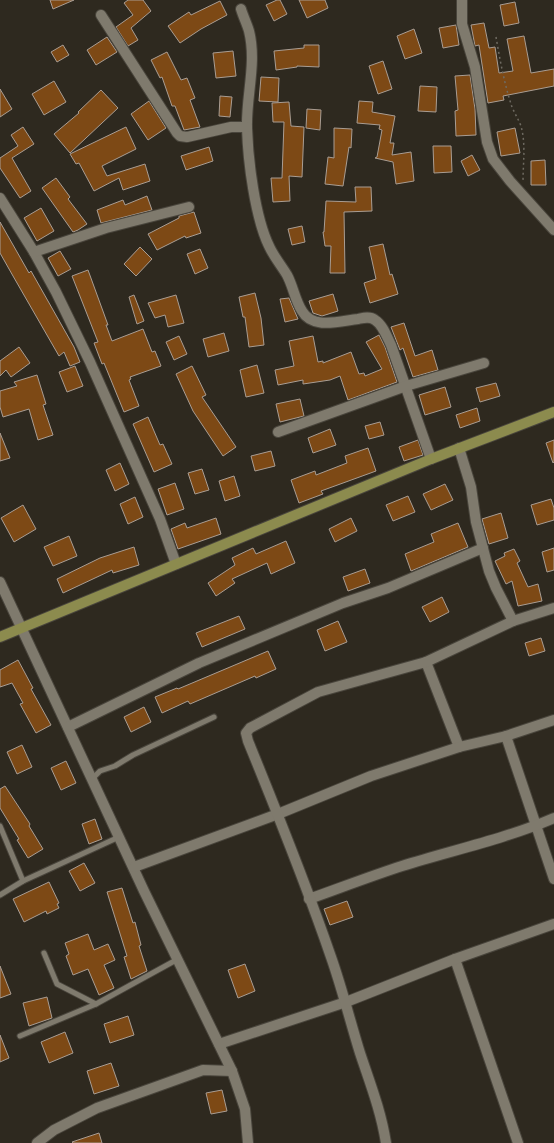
<svg xmlns="http://www.w3.org/2000/svg" width="554" height="1143" font-family="'Noto Serif',serif">
  <style>
    .building { fill: #7d4915; stroke: #a99d93 }
    .lines { fill: none; stroke-linecap: round; stroke-linejoin: round }
    .lane-casing { stroke: #49453c; stroke-width: 7 }
    .street-casing { stroke: #49453c; stroke-width: 12 }
    .secondary-casing { stroke: #49453c; stroke-width: 12 }
    .path { stroke: #6f6b62; stroke-width: 1.5; stroke-dasharray: 2 3; stroke-linecap: butt }
    .lane { stroke: #7f7a6d; stroke-width: 5 }
    .street { stroke: #7f7a6d; stroke-width: 10 }
    .secondary { stroke: #8c8b4e; stroke-width: 10 }
  </style>
  <rect width="100%" height="100%" fill="#2e291f"/>
  <g class="building">
    <polygon points="50,0 74,0 53,9"/>
    <polygon points="128,0 143,0 151,11 131,28 138,40 128,46 116,27 133,15 124,3"/>
    <polygon points="277,0 280,0 287,14 274,21 266,5"/>
    <polygon points="299,0 325,0 328,8 307,18"/>
    <polygon points="220,1 227,15 201,29 180,43 168,26 189,12 191,15"/>
    <polygon points="515,2 519,23 504,26 500,5"/>
    <polygon points="484,23 489,48 495,47 499,73 513,71 507,39 524,36 531,73 554,69 554,86 503,96 504,100 488,103 479,45 475,46 471,25"/>
    <polygon points="456,25 459,45 443,48 439,28"/>
    <polygon points="414,29 422,53 405,59 397,36"/>
    <polygon points="107,37 117,52 96,65 87,50"/>
    <polygon points="63,45 69,55 57,62 51,52"/>
    <polygon points="304,45 319,45 319,67 297,66 297,67 276,70 274,51 304,48"/>
    <polygon points="233,51 236,76 216,78 213,53"/>
    <polygon points="167,52 181,80 187,78 195,98 190,100 200,127 184,130 175,106 172,106 162,77 160,78 151,60"/>
    <polygon points="383,61 392,89 378,94 369,66"/>
    <polygon points="470,75 475,109 476,135 456,136 455,111 458,110 455,76"/>
    <polygon points="261,77 279,78 278,102 259,101"/>
    <polygon points="54,81 66,102 44,115 32,94"/>
    <polygon points="420,86 437,87 436,112 418,111"/>
    <polygon points="0,89 12,109 0,117"/>
    <polygon points="101,90 118,108 70,153 54,134 79,113 78,112"/>
    <polygon points="220,96 232,97 230,117 219,116"/>
    <polygon points="149,101 166,128 148,140 131,114"/>
    <polygon points="359,101 373,102 372,112 395,116 390,143 394,143 392,155 411,152 414,181 396,184 393,162 375,158 377,157 382,130 379,129 380,125 357,123"/>
    <polygon points="289,102 291,126 304,127 302,177 289,176 290,201 273,202 271,178 282,178 284,122 273,122 272,103"/>
    <polygon points="307,109 321,110 320,130 306,128"/>
    <polygon points="23,127 34,144 12,158 31,191 20,198 0,168 0,158 18,146 11,135"/>
    <polygon points="126,127 136,149 102,166 107,176 145,164 150,181 123,190 119,178 94,191 79,163 76,164 70,154"/>
    <polygon points="334,128 352,129 351,148 349,147 343,186 325,184 328,157 334,158"/>
    <polygon points="515,128 520,153 501,156 497,132"/>
    <polygon points="433,146 451,146 452,172 434,173"/>
    <polygon points="209,147 213,161 186,170 181,156"/>
    <polygon points="472,155 480,170 468,176 461,161"/>
    <polygon points="545,160 546,185 531,185 531,161"/>
    <polygon points="56,178 70,197 68,199 87,224 78,230 73,232 42,188"/>
    <polygon points="355,187 371,187 372,211 344,212 345,273 330,273 331,246 325,246 323,232 324,232 326,201 356,202"/>
    <polygon points="147,196 152,210 101,223 97,210 123,200 125,205"/>
    <polygon points="41,208 54,231 37,241 24,218"/>
    <polygon points="194,212 201,233 186,238 185,236 157,250 148,234 179,218 179,216"/>
    <polygon points="0,222 29,273 31,271 74,347 80,362 70,366 64,352 59,356 13,276 0,253"/>
    <polygon points="302,226 305,242 292,245 288,229"/>
    <polygon points="383,244 390,275 392,274 398,294 370,303 364,283 376,279 369,247"/>
    <polygon points="140,247 152,259 136,276 124,264"/>
    <polygon points="200,249 208,268 195,274 187,254"/>
    <polygon points="60,251 71,269 58,276 48,258"/>
    <polygon points="88,270 108,325 106,325 112,341 143,329 152,352 155,351 161,366 130,377 131,379 129,380 139,406 124,412 104,363 102,364 94,343 98,342 72,276"/>
    <polygon points="255,293 261,318 264,345 249,347 245,317 243,317 239,297"/>
    <polygon points="333,294 338,311 322,316 313,313 309,301"/>
    <polygon points="134,295 144,321 137,324 129,297"/>
    <polygon points="176,295 184,323 168,327 165,315 155,318 148,303"/>
    <polygon points="289,298 298,319 285,322 280,299"/>
    <polygon points="404,323 415,356 432,350 438,370 413,377 403,348 400,350 391,327"/>
    <polygon points="224,333 229,351 208,357 203,339"/>
    <polygon points="379,335 385,347 397,382 348,400 340,376 330,380 303,384 303,380 278,385 275,370 294,366 289,341 313,336 318,362 323,361 323,363 351,352 359,374 364,373 365,376 382,369 366,342"/>
    <polygon points="179,336 187,354 174,360 166,342"/>
    <polygon points="19,347 30,363 11,377 6,370 0,376 0,361"/>
    <polygon points="257,365 264,393 246,397 240,370"/>
    <polygon points="75,366 83,386 67,392 59,372"/>
    <polygon points="192,366 206,395 202,397 236,447 223,456 193,411 176,374"/>
    <polygon points="37,375 46,404 43,405 53,435 38,440 29,409 3,417 0,407 0,391 17,386 14,382"/>
    <polygon points="496,383 500,396 480,402 476,388"/>
    <polygon points="445,387 451,407 425,415 419,395"/>
    <polygon points="300,399 304,416 280,422 276,404"/>
    <polygon points="477,408 480,421 460,428 456,415"/>
    <polygon points="148,417 160,445 163,444 172,464 154,472 133,424"/>
    <polygon points="380,422 384,435 369,439 365,426"/>
    <polygon points="330,429 336,445 313,453 308,438"/>
    <polygon points="0,433 10,458 0,461"/>
    <polygon points="418,440 423,455 404,461 399,447"/>
    <polygon points="554,440 554,462 553,463 546,443"/>
    <polygon points="368,448 376,471 321,491 323,494 299,503 291,480 315,471 316,475 347,463 345,456"/>
    <polygon points="271,451 275,466 255,471 251,456"/>
    <polygon points="120,463 129,484 115,491 106,470"/>
    <polygon points="202,469 209,490 195,494 188,473"/>
    <polygon points="234,476 240,496 225,501 219,481"/>
    <polygon points="175,483 184,509 167,515 158,489"/>
    <polygon points="445,484 453,500 431,510 423,494"/>
    <polygon points="408,496 415,512 393,521 386,505"/>
    <polygon points="135,497 143,517 128,524 120,504"/>
    <polygon points="551,499 554,508 554,520 537,525 531,505"/>
    <polygon points="23,505 36,529 14,542 1,518"/>
    <polygon points="501,513 508,538 489,544 482,519"/>
    <polygon points="216,518 221,534 178,549 171,529 185,523 187,528"/>
    <polygon points="351,518 357,531 335,542 329,529"/>
    <polygon points="458,523 468,547 411,571 405,554 434,542 431,534"/>
    <polygon points="69,536 77,556 53,566 44,547"/>
    <polygon points="286,541 295,563 271,574 267,563 232,579 235,583 216,596 208,583 235,565 232,558 253,548 256,554"/>
    <polygon points="134,547 139,565 113,573 112,570 63,593 57,579 100,558"/>
    <polygon points="554,548 554,570 547,572 542,552"/>
    <polygon points="514,549 520,561 517,563 528,587 538,584 542,601 518,606 512,581 506,584 495,561 505,556 504,553"/>
    <polygon points="365,569 370,583 348,591 343,577"/>
    <polygon points="442,597 449,612 430,622 422,607"/>
    <polygon points="239,616 245,629 202,647 196,633"/>
    <polygon points="338,621 347,642 325,651 317,630"/>
    <polygon points="541,638 545,651 529,656 525,643"/>
    <polygon points="268,651 276,669 256,678 255,676 190,704 188,701 162,713 155,697 177,688 178,689"/>
    <polygon points="18,660 33,688 31,689 51,725 36,733 20,704 23,703 12,683 0,687 0,670"/>
    <polygon points="144,707 151,722 131,732 124,717"/>
    <polygon points="22,745 32,767 17,774 7,752"/>
    <polygon points="66,761 76,783 61,790 51,768"/>
    <polygon points="5,786 30,824 29,826 43,849 28,858 17,840 19,839 0,808 0,789"/>
    <polygon points="95,819 102,839 89,844 82,824"/>
    <polygon points="84,863 95,883 80,891 69,871"/>
    <polygon points="49,882 59,903 57,904 59,908 47,914 46,911 24,922 13,899"/>
    <polygon points="122,888 133,923 135,922 141,945 139,946 147,971 131,979 124,957 127,956 107,892"/>
    <polygon points="347,901 353,917 330,925 324,909"/>
    <polygon points="88,934 94,950 108,944 115,960 104,965 114,988 99,995 88,969 73,975 66,956 69,954 65,943"/>
    <polygon points="245,964 255,991 238,998 228,970"/>
    <polygon points="0,966 11,994 0,998"/>
    <polygon points="47,997 52,1018 29,1026 23,1003"/>
    <polygon points="128,1016 134,1035 110,1043 104,1024"/>
    <polygon points="65,1032 73,1053 49,1063 41,1042"/>
    <polygon points="0,1035 9,1058 0,1062"/>
    <polygon points="111,1063 119,1086 94,1094 87,1071"/>
    <polygon points="222,1090 227,1111 211,1114 206,1093"/>
    <polygon points="99,1133 102,1143 73,1143 72,1142"/>
  </g>
  <g class="lines">
    <defs>
      <g id="lane">
        <polyline points="92,779 100,771 115,766 133,755 214,717"/>
        <polyline points="0,826 23,881"/>
        <polyline points="0,895 23,881 119,837"/>
        <polyline points="44,953 57,984 96,1004"/>
        <polyline points="20,1036 96,1004 178,959"/>
      </g>
      <g id="street">
        <polyline points="462,0 462,24 475,67 487,142 493,159 510,181 554,230"/>
        <path d="M 241,9 C 243,16 247,24 249,31 C 257,63 246,96 247,128 C 248,161 255,217 269,246 C 274,257 281,265 287,275 C 293,286 295,300 302,311 C 313,330 340,321 358,319 C 363,318 370,316 375,320 C 383,325 387,337 391,345 L 431,459"/>
        <polyline points="101,15 177,133 180,136 187,137 231,127 247,127"/>
        <polyline points="0,198 34,252 56,292 90,362 160,519 176,564"/>
        <polyline points="34,252 106,228 189,207"/>
        <polyline points="278,432 406,386 484,363"/>
        <polyline points="459,448 471,487 476,522 489,571 496,588 513,621"/>
        <polyline points="0,582 144,891 232,1071 245,1109 248,1143"/>
        <polyline points="426,662 459,747"/>
        <polyline points="68,727 199,663 343,603 388,588 483,548"/>
        <polyline points="506,736 554,879"/>
        <polyline points="134,867 278,814 371,776 459,747 506,736 554,720"/>
        <path d="M 309,899 C 340,888 371,876 402,866 C 453,850 505,839 554,818"/>
        <polyline points="455,959 518,1143"/>
        <polyline points="219,1044 346,1002 455,959 554,924"/>
        <polyline points="37,1143 54,1130 97,1108 203,1070 232,1071"/>
        <path d="M 386,1143 C 381,1111 370,1083 360,1053 C 350,1021 342,988 331,957 C 306,884 277,812 248,741 L 246,733 L 250,728 L 318,692 L 426,662 L 513,621 L 554,608"/>
      </g>
      <polyline id="secondary" points="0,637 431,459 554,412"/>
    </defs>
    <use href="#lane" class="lane-casing"/>
    <use href="#street" class="street-casing"/>
    <use href="#secondary" class="secondary-casing"/>
    <path class="path" d="M 496,37 C 500,60 504,82 511,104 C 513,111 518,118 521,126 C 526,144 523,163 523,182"/>
    <use href="#lane" class="lane"/>
    <use href="#street" class="street"/>
    <use href="#secondary" class="secondary"/>
  </g>
</svg>
